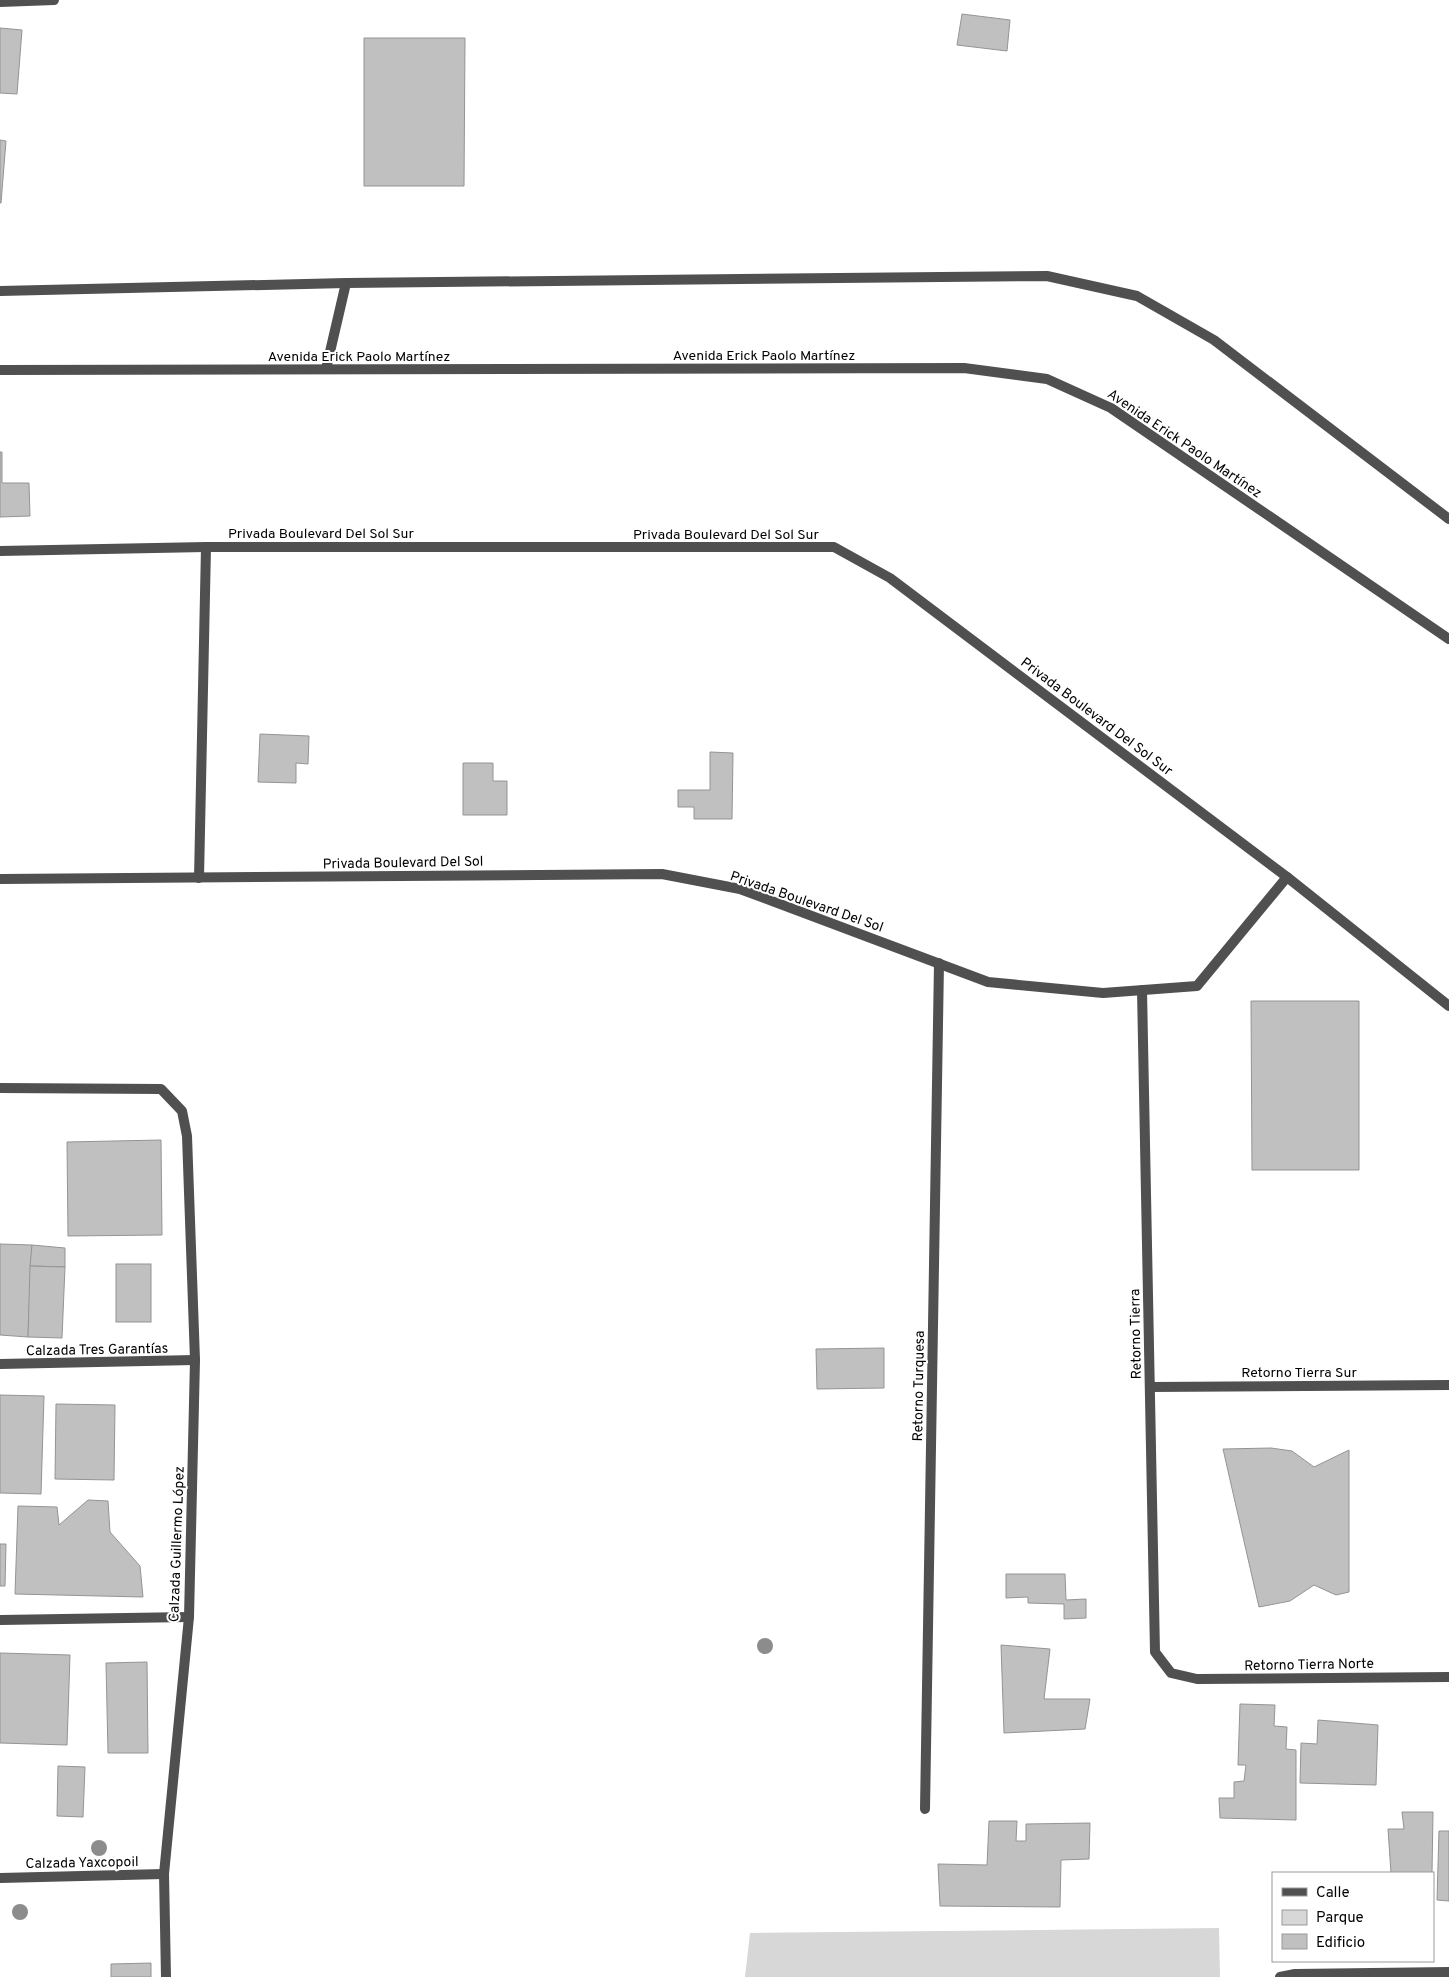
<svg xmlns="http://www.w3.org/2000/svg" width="1449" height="1977" font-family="Overpass,sans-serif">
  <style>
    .green { fill: #d7d7d7 }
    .building { fill: #c0c0c0; stroke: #949494 }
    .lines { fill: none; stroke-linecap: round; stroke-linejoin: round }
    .minor { stroke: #505050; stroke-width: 10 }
    .tertiary { stroke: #505050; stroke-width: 10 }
    .tree { fill: #8c8c8c }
    .labels { text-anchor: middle; stroke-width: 4; stroke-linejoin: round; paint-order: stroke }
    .street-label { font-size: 14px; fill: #000; stroke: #fff }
  </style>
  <rect width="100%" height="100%" fill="#fff"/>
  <polygon class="green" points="1219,1928 1220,1977 745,1977 750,1933"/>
  <g class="building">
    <polygon points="962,14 1010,20 1007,51 957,45"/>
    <polygon points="0,28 22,30 17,94 0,93"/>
    <polygon points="364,38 465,38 464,186 364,186"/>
    <polygon points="0,140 6,141 1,203 0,203"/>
    <polygon points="0,452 2,452 2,483 29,483 30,516 0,517"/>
    <polygon points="260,734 309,736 308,764 296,763 296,783 258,782"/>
    <polygon points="710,752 733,753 732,819 694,819 694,807 678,807 678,790 710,790"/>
    <polygon points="463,763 493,763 493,781 507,781 507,815 463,815"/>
    <polygon points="1251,1001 1359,1001 1359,1170 1252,1170"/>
    <polygon points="161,1140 162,1235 68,1236 67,1142"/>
    <polygon points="0,1244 32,1245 28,1337 0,1335"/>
    <polygon points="32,1245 65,1248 65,1267 30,1266"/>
    <rect x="116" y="1264" width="35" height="58"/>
    <polygon points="30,1266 65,1267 62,1338 28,1337"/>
    <polygon points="884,1348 884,1388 817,1389 816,1349"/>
    <polygon points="0,1395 44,1396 41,1494 0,1493"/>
    <polygon points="56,1404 115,1405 114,1480 55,1479"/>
    <polygon points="1271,1448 1292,1451 1314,1467 1349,1450 1349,1592 1336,1595 1314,1585 1290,1601 1259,1607 1223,1449"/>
    <polygon points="88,1500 108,1501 110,1532 140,1566 143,1597 15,1594 18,1506 57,1507 59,1525"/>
    <polygon points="0,1544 6,1544 5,1586 0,1586"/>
    <polygon points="1006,1574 1065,1574 1066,1600 1086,1599 1086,1618 1064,1619 1064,1604 1028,1603 1028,1597 1006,1598"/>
    <polygon points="1001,1645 1050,1649 1044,1699 1090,1699 1085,1729 1004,1733"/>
    <polygon points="0,1653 70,1655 67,1745 0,1743"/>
    <polygon points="147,1662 148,1753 108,1753 106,1663"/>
    <polygon points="1240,1704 1275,1705 1274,1726 1287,1727 1286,1749 1296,1750 1296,1820 1220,1818 1219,1798 1234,1798 1234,1782 1244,1781 1246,1765 1238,1765"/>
    <polygon points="1318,1720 1378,1725 1376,1785 1300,1783 1301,1743 1317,1744"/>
    <polygon points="58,1766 85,1767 83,1817 57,1816"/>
    <polygon points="1402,1812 1433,1812 1432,1873 1391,1873 1388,1829 1404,1829"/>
    <polygon points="989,1821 1017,1821 1016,1841 1026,1841 1026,1824 1090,1823 1089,1859 1061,1860 1060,1907 940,1906 938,1864 987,1865"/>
    <polygon points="1439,1831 1449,1831 1449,1901 1437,1900"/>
    <polygon points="151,1963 151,1977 111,1977 111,1964"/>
  </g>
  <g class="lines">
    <g class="minor">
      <polyline points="0,2 54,0"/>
      <polyline points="326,369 346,283"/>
      <polyline points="0,551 206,547 834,547 890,578 1287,877 1449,1006"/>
      <polyline points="199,878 206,547"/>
      <polyline points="0,879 662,874 740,889 988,982 1103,993 1197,986 1287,877"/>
      <polyline points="1142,990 1155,1652 1171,1673 1197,1679 1449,1677"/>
      <polyline points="0,1088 161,1089 182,1111 187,1136 195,1360 189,1617 164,1874 166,1977"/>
      <polyline points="0,1364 195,1360"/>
      <polyline points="1150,1387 1449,1385"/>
      <polyline points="0,1620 189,1617"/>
      <polyline points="925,1809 939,963"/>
      <polyline points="0,1878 164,1874"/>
      <polyline points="1280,1977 1295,1974 1449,1972"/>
    </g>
    <g class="tertiary">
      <polyline points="0,291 346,283 1047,276 1137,296 1214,340 1449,519"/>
      <polyline points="0,370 964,368 1047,379 1111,408 1449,639"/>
    </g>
  </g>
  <g class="tree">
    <circle cx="765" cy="1646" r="8"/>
    <circle cx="99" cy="1848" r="8"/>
    <circle cx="20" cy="1912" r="8"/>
  </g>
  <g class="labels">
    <g class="street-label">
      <text x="764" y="360">Avenida Erick Paolo Martínez</text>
      <text x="359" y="361">Avenida Erick Paolo Martínez</text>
      <text transform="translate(1185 443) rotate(34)" y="5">Avenida Erick Paolo Martínez</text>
      <text x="321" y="538">Privada Boulevard Del Sol Sur</text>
      <text x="726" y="539">Privada Boulevard Del Sol Sur</text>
      <text transform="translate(1097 716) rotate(37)" y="5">Privada Boulevard Del Sol Sur</text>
      <text transform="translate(403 862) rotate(-1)" y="5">Privada Boulevard Del Sol</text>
      <text transform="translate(807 901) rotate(19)" y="5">Privada Boulevard Del Sol</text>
      <text transform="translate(1135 1334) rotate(-91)" y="5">Retorno Tierra</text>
      <text transform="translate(97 1349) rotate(-1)" y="5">Calzada Tres Garantías</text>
      <text x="1299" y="1377">Retorno Tierra Sur</text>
      <text transform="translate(918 1386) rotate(-89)" y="5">Retorno Turquesa</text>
      <text transform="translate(176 1544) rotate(-88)" y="5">Calzada Guillermo López</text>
      <text transform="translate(1309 1664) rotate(-1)" y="5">Retorno Tierra Norte</text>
      <text transform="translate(82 1862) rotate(-1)" y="5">Calzada Yaxcopoil</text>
    </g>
  </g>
  <rect x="1272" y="1872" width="162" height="90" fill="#ffffff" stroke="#999999"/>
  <rect x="1282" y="1888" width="25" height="8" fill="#505050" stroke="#999999"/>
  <text x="1316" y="1897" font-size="15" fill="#000000">Calle</text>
  <rect x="1282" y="1910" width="25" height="15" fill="#d7d7d7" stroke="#999999"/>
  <text x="1316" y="1922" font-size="15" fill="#000000">Parque</text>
  <rect x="1282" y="1934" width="25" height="15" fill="#c0c0c0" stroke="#999999"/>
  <text x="1316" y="1947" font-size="15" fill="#000000">Edificio</text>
</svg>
